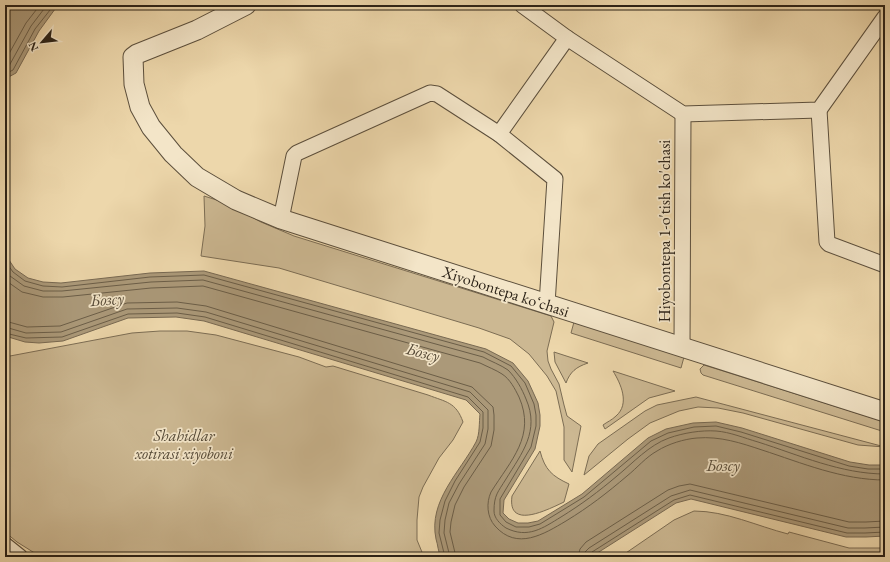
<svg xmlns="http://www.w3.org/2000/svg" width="890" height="562" font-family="'EB Garamond',serif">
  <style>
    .green { fill: #ccb892; stroke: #7c6d54 }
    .water { fill: #ab9979; stroke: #786952 }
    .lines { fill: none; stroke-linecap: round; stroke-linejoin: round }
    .shore { stroke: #6b5e48; stroke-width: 1 }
    .minor-casing { stroke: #5c4f3c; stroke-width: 17 }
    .tertiary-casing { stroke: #5c4f3c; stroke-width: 21 }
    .minor { stroke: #f3e5c8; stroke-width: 15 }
    .tertiary { stroke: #f3e5c8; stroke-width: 19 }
    .labels { text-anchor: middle; stroke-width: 3.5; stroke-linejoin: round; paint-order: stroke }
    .street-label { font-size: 16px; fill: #2b2217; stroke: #f3e5c8 }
    .park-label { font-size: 16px; font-style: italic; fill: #534836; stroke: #f3e5c8 }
    .water-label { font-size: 17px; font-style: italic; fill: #584c39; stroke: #f3e5c8 }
  </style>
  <rect width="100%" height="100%" fill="#edd7ab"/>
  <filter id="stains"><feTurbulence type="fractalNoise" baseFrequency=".005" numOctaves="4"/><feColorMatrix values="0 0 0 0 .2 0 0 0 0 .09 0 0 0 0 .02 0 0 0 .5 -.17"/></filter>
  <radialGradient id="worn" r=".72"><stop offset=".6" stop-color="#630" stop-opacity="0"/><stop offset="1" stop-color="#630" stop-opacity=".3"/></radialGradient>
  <g class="green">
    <polygon points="204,196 223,202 261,222 294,236 551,316 554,322 547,351 548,361 551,369 559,384 564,405 567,416 581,426 572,472 564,460 564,427 556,391 547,376 529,354 510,339 479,328 279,268 201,256 205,226"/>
    <polygon points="574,322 684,357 681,368 571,333"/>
    <path d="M 160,331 L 187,331 L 216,335 L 299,357 L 326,367 L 333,366 L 428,395 C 446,402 456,402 463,422 L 453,440 L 439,458 L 423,487 L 419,497 L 417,520 L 417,540 L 424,557 L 41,557 L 17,542 L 5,532 L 5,354 L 10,356 L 132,333 Z"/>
    <path d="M 554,352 L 588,363 C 576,367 570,372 566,383 L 555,362 Z"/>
    <polygon points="704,365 885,422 885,432 703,375 701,373 700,369"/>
    <path d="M 613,371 L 675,391 L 649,398 L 605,429 L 603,425 C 607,422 612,420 616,416 C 630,404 621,384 613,371 Z"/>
    <polygon points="696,397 885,447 858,445 743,413 718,408 698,407 679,411 650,423 628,439 584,475 589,456 598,444 645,411 657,405"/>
    <path d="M 540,451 C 545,470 552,476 569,484 L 564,502 C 549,509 507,531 512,496 Z"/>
    <path d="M 694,511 C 726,511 757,526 788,534 L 789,532 L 849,548 L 885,548 L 885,557 L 620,557 L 674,520 Z"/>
  </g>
  <g class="water">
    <polygon points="5,5 58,5 39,31 16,73 5,79"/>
    <path d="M 5,254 L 15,269 L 28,278 L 43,282 L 61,283 L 150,273 L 204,271 L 486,349 L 513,363 L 528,381 L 538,403 L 540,415 L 540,426 L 535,449 L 504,500 L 503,513 L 509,519 L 518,523 L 528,523 L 538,521 L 582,494 L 648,438 L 666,429 L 693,423 L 716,422 L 742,428 L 850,462 L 869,465 L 885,465 L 885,536 L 866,537 L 846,537 L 691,499 L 676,503 L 591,557 L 441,557 C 438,552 438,545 436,539 C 428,501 460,472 476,442 C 480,434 479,422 480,414 L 466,400 L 204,321 L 176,317 L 128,318 L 63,341 L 39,343 L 25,342 L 5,336 Z"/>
  </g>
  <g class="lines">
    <g class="shore">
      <polyline points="5,61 26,23 40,5"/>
      <polyline points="5,69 9,66 31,26 47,5"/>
      <polyline points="5,74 13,70 35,29 54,5"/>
      <polyline points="5,261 13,272 25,281 43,286 62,287 150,277 204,275 484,352 511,366 525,383 534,404 536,415 536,426 531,447 500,499 500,515 506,522 516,527 529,527 540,524 584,497 651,441 668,433 694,427 716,426 741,432 849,466 868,469 885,469"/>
      <path d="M 5,270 L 10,276 L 24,286 L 43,291 L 62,291 L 151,282 L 203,280 L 483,357 C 490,361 501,365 508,370 C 516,378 522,389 526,399 C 540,431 522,453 506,479 C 498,492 494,495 494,511 C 494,518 500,524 506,528 C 528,539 543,528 561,517 C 582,504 598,492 617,476 C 633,463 649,445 669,438 C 683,433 701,430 716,431 C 730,432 744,438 758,442 C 799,455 841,474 885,474"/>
      <path d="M 5,280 L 22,292 L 43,297 L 63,297 L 151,288 L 203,286 L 480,363 C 488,367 496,370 502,374 C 510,379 515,389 519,397 C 536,436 511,460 491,492 C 486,503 487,517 495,526 C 517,551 544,534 566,521 C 589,507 607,493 627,476 C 637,468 646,457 657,451 C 668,444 684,439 697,438 C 720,436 741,443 762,450 C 802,463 842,480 885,480"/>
      <polyline points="5,321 27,327 60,326 127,303 177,302 206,306 472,387 493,407 494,415 494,430 491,446 464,487 455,505 451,522 450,532 456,557"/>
      <polyline points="5,327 26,333 61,332 127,309 177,308 206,312 470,392 488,410 488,429 485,444 459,484 449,503 445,520 444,533 450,557"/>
      <polyline points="5,333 26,338 62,337 128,314 177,313 205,317 468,397 483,412 483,428 480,442 455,481 445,501 440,520 439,533 445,557"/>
      <polyline points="578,557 580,549 586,542 668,490 679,486 690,484 849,522 866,522 885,521"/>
      <polyline points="584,557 585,552 589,548 671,496 690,490 848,528 865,528 885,527"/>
      <polyline points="589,557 592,552 674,500 690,495 847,533 865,533 885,532"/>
    </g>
    <defs>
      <g id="minor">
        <polyline points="522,5 567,38 683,114 819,110 885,17"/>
        <polyline points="819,110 827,242 829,244 885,265"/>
        <polyline points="499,134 567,38"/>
        <polyline points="281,219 294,156 297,153 430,93 437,94 499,134 555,179 547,304"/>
        <polyline points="682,347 683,114"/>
        <polyline points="5,545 20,557"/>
      </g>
      <polyline id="tertiary" points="246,5 197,30 137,54 133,57 134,84 140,107 151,127 173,154 197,177 236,200 281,219 885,412"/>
    </defs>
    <use href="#minor" class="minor-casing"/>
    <use href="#tertiary" class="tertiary-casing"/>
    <use href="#minor" class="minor"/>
    <use href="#tertiary" class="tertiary"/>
  </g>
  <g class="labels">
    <g class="street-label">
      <text transform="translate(664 231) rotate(-90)" y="6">Hiyobontepa 1-o'tish ko'chasi</text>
      <text transform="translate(506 291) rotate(18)" y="6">Xiyobontepa koʻchasi</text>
    </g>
    <g class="park-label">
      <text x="184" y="441">Shahidlar<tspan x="184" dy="18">xotirasi xiyoboni</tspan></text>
    </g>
    <g class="water-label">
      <text transform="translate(107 299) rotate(-4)" y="6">Бозсу</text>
      <text transform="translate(423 352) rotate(14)" y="6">Бозсу</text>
      <text x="723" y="471">Бозсу</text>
    </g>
  </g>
  <rect width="890" height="562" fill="none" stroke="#edd7ab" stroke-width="20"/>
  <rect x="6" y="6" width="878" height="550" fill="none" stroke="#2b2217" stroke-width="2"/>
  <rect x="10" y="10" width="870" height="542" fill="none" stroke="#2b2217"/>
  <g transform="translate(42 42) rotate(242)" stroke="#f3e5c8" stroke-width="3" paint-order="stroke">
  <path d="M0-3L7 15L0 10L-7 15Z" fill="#2b2217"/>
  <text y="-6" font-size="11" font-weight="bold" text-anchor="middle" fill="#2b2217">N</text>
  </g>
  <rect width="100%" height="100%" filter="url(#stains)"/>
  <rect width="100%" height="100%" fill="url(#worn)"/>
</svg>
